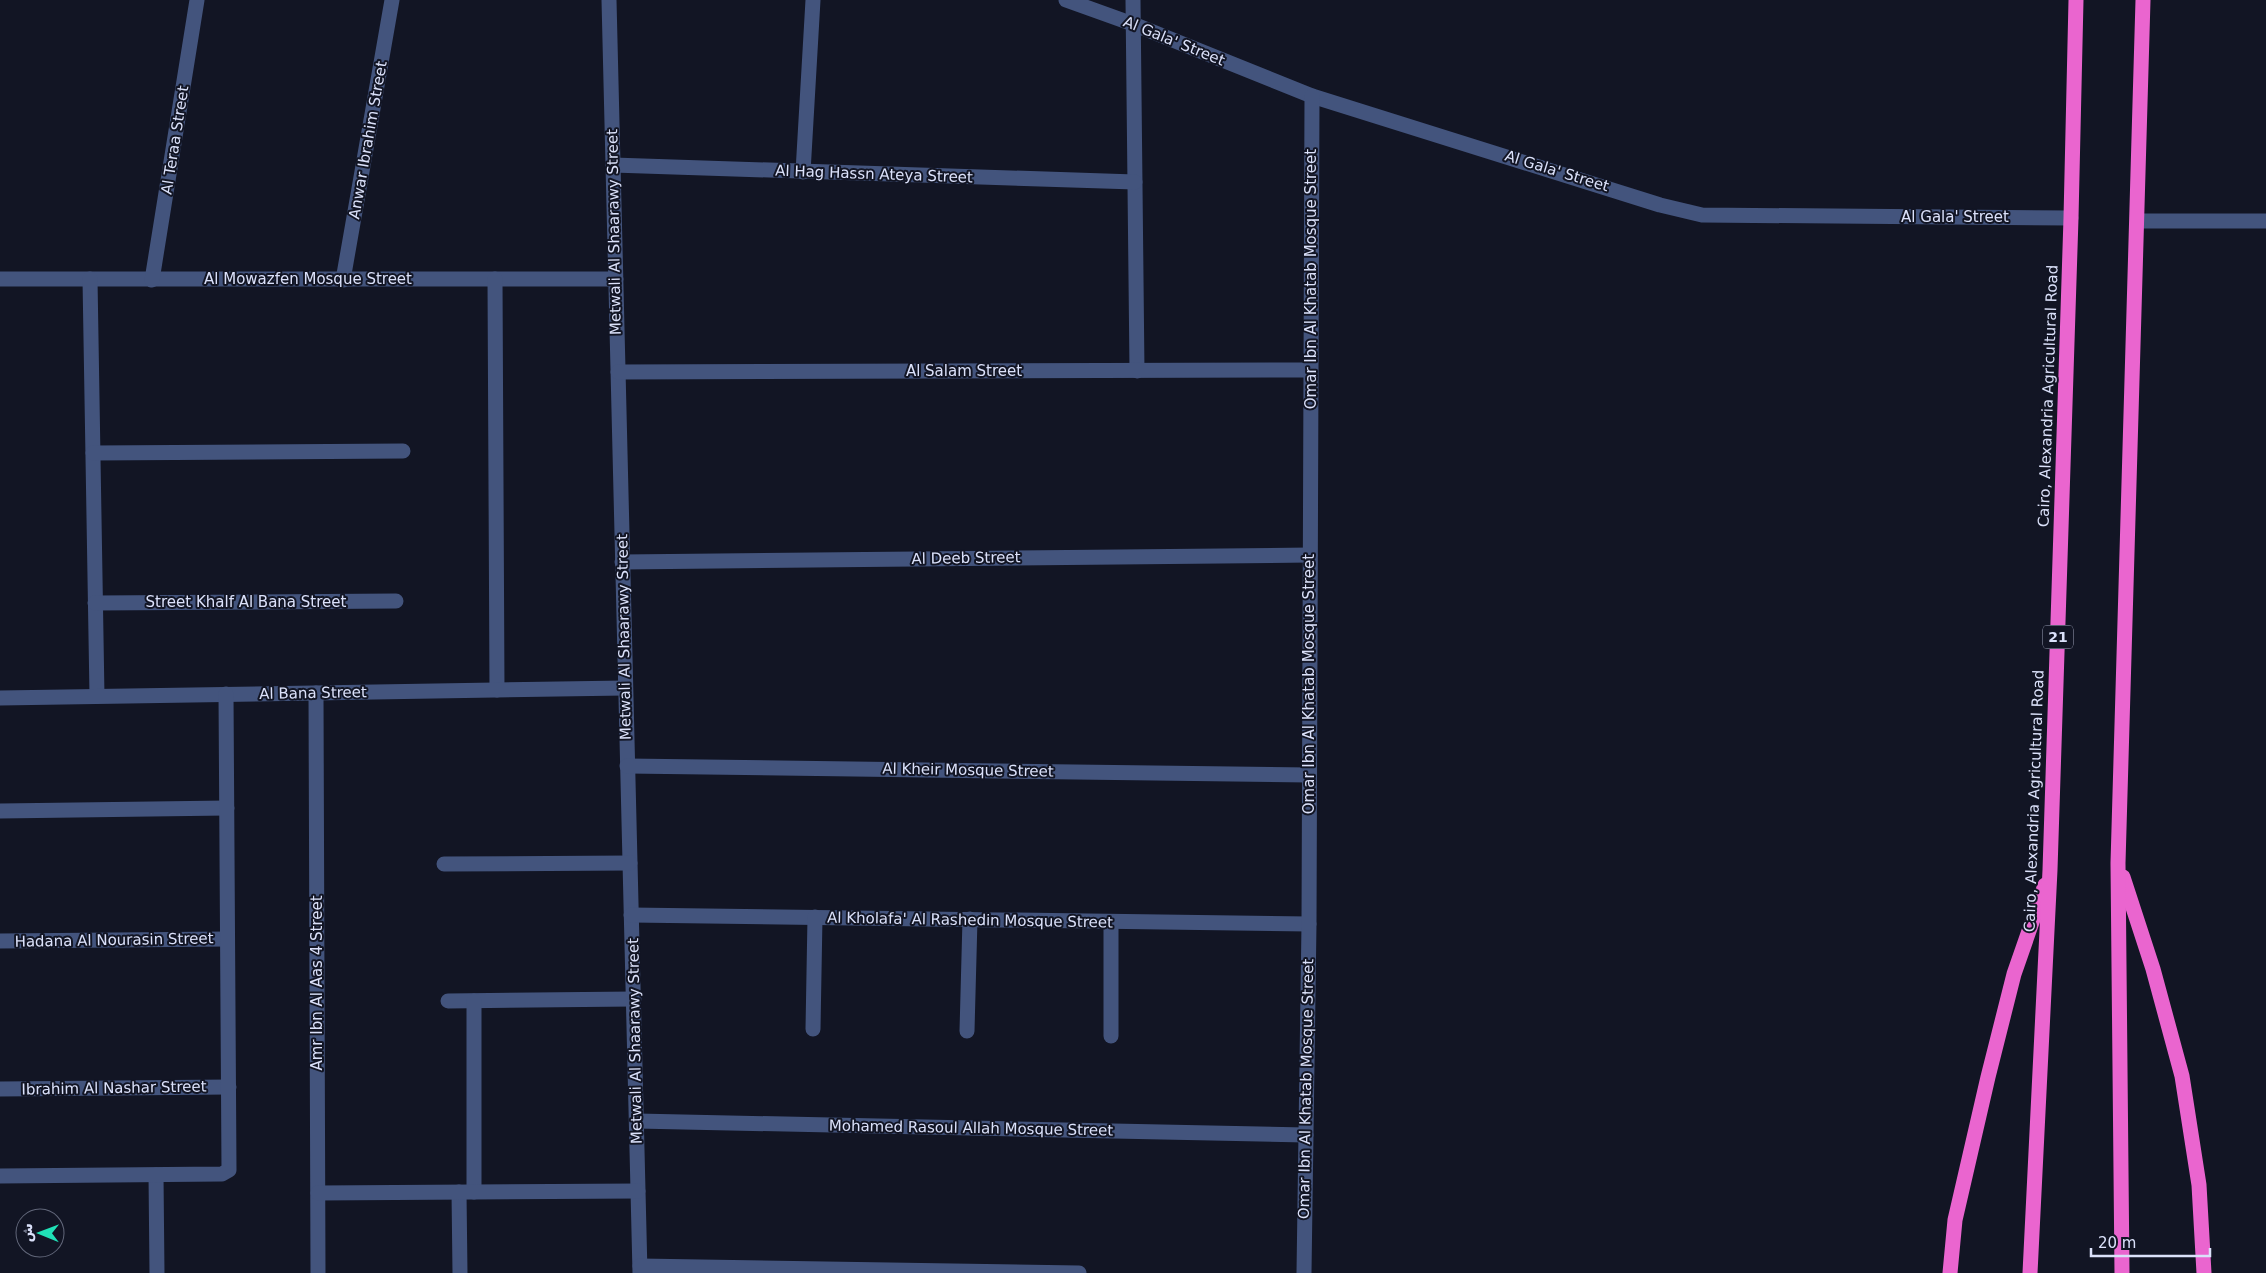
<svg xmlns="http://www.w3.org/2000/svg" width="2266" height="1273" font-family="'DejaVu Sans','Noto Naskh Arabic',sans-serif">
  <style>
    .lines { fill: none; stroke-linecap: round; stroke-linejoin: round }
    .minor { stroke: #43547d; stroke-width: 15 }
    .highway { stroke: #ea65cf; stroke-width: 15 }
    .labels { text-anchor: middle; stroke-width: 4; stroke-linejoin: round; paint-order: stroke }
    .shield { fill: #121524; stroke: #9fa4ba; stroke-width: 1 }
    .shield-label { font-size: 14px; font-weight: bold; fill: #dbe1fa }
    .street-label { font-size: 15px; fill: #dbe1fa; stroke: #121524 }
  </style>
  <rect width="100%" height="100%" fill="#121524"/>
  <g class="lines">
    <g class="minor">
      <polyline points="609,0 640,1273"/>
      <polyline points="1066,0 1133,24 1312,96 1660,205 1702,215 2071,218"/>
      <polyline points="1133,0 1137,371"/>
      <polyline points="613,165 1135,182"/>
      <polyline points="803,172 813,0"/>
      <polyline points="2138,221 2266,221"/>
      <polyline points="0,279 616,279"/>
      <polyline points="90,279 97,696"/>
      <polyline points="495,279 497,690"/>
      <polyline points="152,280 197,0"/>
      <polyline points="343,280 392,0"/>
      <polyline points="618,372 1310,370"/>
      <polyline points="93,453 403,451"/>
      <polyline points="622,562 1310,555"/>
      <polyline points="95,603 396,601"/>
      <polyline points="316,693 318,1273"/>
      <polyline points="0,698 625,688"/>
      <polyline points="627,766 1309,775"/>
      <polyline points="0,811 227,808"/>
      <polyline points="444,864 630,863"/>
      <polyline points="631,915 1309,924"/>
      <polyline points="0,941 227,939"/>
      <polyline points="448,1001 634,999"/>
      <polyline points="813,1029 815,917"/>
      <polyline points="967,1031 970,919"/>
      <polyline points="1111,1036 1111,922"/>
      <polyline points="0,1089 229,1087"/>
      <polyline points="637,1121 1306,1135"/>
      <polyline points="156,1175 157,1273"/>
      <polyline points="0,1176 222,1174 229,1170 226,694"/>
      <polyline points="459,1192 460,1273"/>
      <polyline points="474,1192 474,1001"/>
      <polyline points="318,1193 638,1191"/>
      <polyline points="640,1266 1079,1273"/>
      <polyline points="1304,1273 1309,924 1312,96"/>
    </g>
    <g class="highway">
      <polyline points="2123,877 2153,969 2182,1076 2199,1185 2204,1273"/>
      <polyline points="1950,1273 1955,1220 1988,1077 2014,974 2045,885"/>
      <polyline points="2030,1273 2050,870 2071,218 2076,0"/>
      <polyline points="2122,1273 2118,863 2143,0"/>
    </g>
  </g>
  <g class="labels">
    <rect class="shield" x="2043" y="625.5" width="30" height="23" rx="4"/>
    <g class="shield-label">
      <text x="2058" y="642">21</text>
    </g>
    <g class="street-label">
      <text transform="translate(1174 41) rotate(22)" y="5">Al Gala' Street</text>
      <text transform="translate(175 140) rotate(-81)" y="5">Al Teraa Street</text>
      <text transform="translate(368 140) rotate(-80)" y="5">Anwar Ibrahim Street</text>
      <text transform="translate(1557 171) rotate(17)" y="5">Al Gala' Street</text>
      <text transform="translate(874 174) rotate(2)" y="5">Al Hag Hassn Ateya Street</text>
      <text x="1955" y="222">Al Gala' Street</text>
      <text transform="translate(614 232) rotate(-91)" y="5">Metwali Al Shaarawy Street</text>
      <text x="308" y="284">Al Mowazfen Mosque Street</text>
      <text transform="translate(1311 279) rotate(-90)" y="5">Omar Ibn Al Khatab Mosque Street</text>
      <text x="964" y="376">Al Salam Street</text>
      <text transform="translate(2048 396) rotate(-88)" y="5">Cairo, Alexandria Agricultural Road</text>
      <text transform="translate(966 558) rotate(-1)" y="5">Al Deeb Street</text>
      <text x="246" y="607">Street Khalf Al Bana Street</text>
      <text transform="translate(624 637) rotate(-91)" y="5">Metwali Al Shaarawy Street</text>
      <text transform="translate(1309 684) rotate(-90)" y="5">Omar Ibn Al Khatab Mosque Street</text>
      <text transform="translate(313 693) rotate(-1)" y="5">Al Bana Street</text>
      <text transform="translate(968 770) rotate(1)" y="5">Al Kheir Mosque Street</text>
      <text transform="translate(2034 801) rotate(-88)" y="5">Cairo, Alexandria Agricultural Road</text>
      <text transform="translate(970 920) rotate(1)" y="5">Al Kholafa' Al Rashedin Mosque Street</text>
      <text transform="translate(114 940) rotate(-1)" y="5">Hadana Al Nourasin Street</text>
      <text transform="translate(317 983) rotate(-90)" y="5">Amr Ibn Al Aas 4 Street</text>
      <text transform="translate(635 1041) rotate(-91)" y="5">Metwali Al Shaarawy Street</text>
      <text transform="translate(114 1088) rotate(-1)" y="5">Ibrahim Al Nashar Street</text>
      <text transform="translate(1306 1089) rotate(-89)" y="5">Omar Ibn Al Khatab Mosque Street</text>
      <text transform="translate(971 1128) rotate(1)" y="5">Mohamed Rasoul Allah Mosque Street</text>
    </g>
  </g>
  <g transform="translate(40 1233) rotate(271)"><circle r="24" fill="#121524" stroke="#62677a"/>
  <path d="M0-4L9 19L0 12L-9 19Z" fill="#20e1b7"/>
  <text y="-8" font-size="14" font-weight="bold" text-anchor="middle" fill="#dbe1fa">ش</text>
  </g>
  <path d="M2091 1248v8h119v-8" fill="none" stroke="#dbe1fa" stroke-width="2.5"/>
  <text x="2098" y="1248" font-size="15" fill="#dbe1fa" stroke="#121524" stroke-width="4" paint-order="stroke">20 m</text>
</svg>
